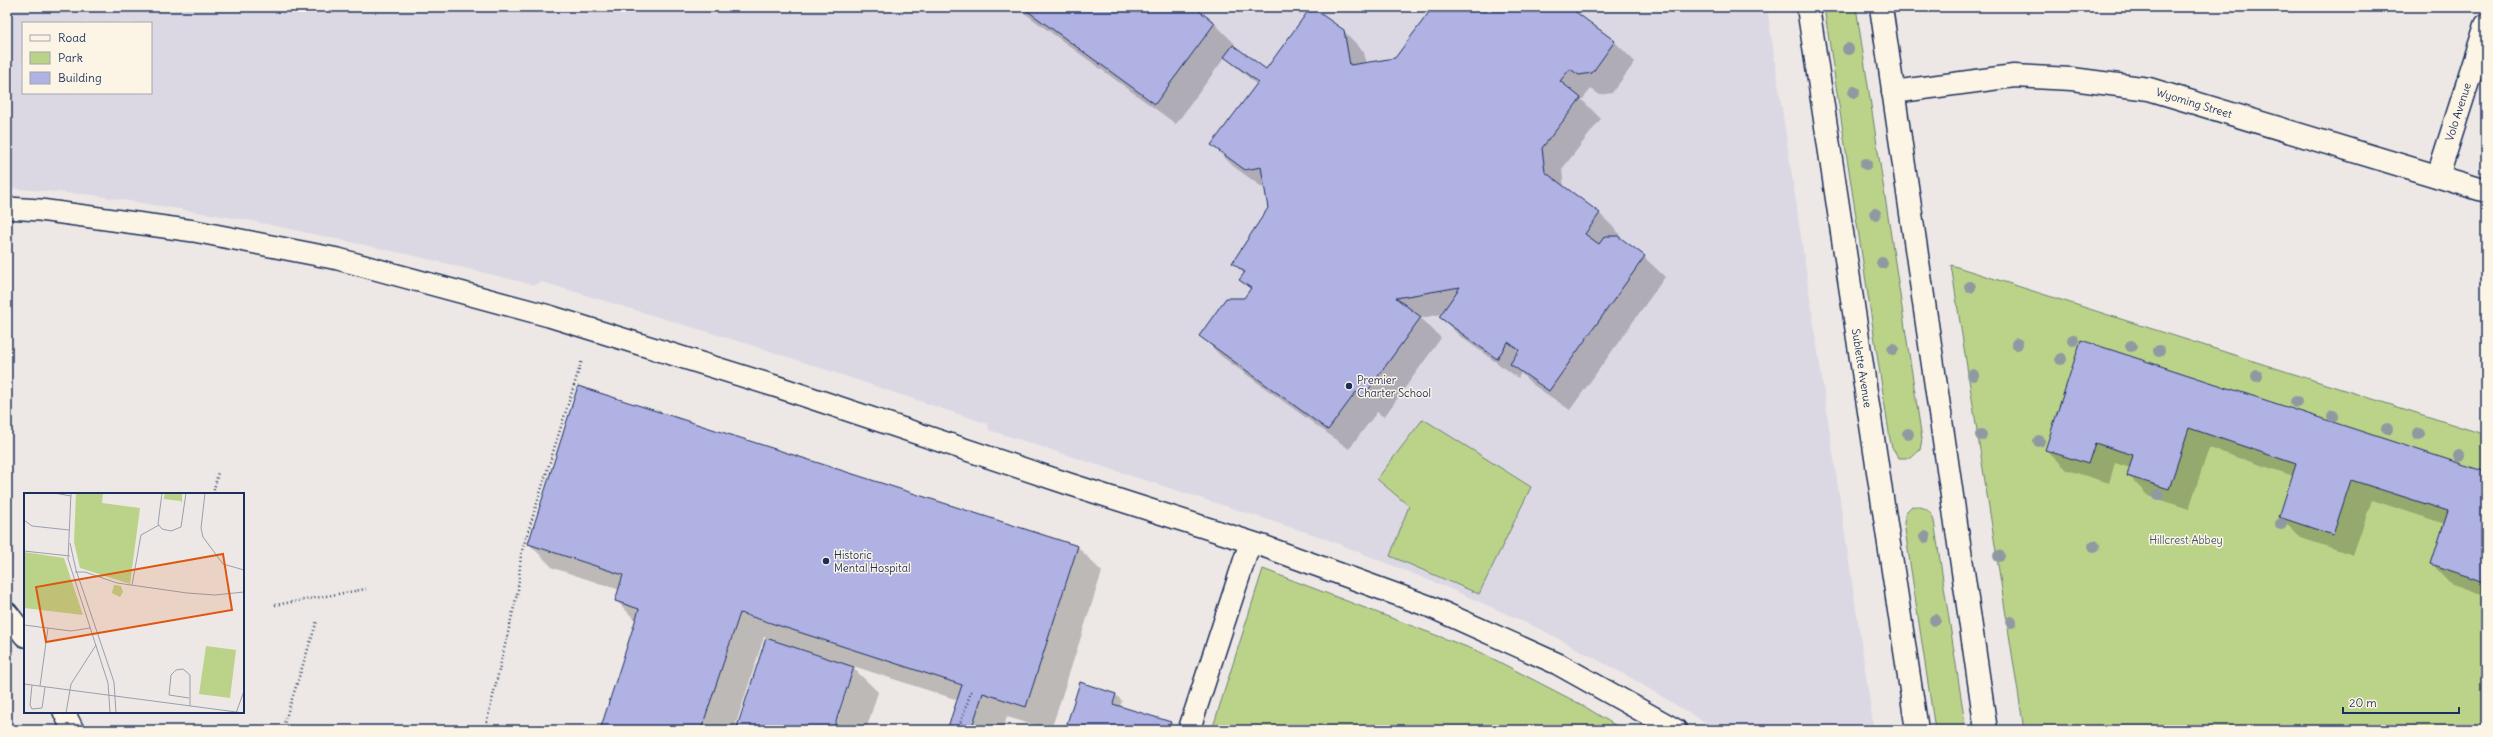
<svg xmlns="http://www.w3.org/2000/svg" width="2493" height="737" font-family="Delius,sans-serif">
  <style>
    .built { fill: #dbd8e4; fill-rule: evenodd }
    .green { fill: #bbd389; stroke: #6b8174 }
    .shadow { fill: #0003 }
    .building { fill: #b0b2e3; stroke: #1b2f5e }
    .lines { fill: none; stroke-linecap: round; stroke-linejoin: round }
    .service-casing { stroke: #1b2f5e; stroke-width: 24 }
    .minor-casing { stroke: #1b2f5e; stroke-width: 25 }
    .tertiary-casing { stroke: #1b2f5e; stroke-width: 25 }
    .path { stroke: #1b2f5e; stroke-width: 2.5; stroke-dasharray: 1 3; stroke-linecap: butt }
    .service { stroke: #fcf5e5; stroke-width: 21 }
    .minor { stroke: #fcf5e5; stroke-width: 22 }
    .tertiary { stroke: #fcf5e5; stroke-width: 22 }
    .tree { fill: #9099a1 }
    .poi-dot { fill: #1b2f5e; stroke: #fcf5e5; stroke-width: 1.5 }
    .labels { text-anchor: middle; stroke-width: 3; stroke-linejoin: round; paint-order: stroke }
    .street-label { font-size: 11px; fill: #1b2f5e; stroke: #fcf5e5 }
    .poi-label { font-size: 11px; fill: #1b2f5e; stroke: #fcf5e5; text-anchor: start }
    .park-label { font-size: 11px; fill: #435869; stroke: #fcf5e5 }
    .inset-road { fill: none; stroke: #999eaf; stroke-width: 1 }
    .view { fill: #de5710; fill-opacity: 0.15; stroke: #de5710; stroke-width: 2 }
    .inset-edge { fill: none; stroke: #1b2f5e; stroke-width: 2 }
  </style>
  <rect width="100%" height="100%" fill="#ede8e5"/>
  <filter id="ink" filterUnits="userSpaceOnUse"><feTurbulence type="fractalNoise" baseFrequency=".025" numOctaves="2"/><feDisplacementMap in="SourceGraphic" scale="8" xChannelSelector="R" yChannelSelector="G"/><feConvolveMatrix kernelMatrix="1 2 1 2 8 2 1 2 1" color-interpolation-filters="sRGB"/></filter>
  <g filter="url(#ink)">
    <path class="built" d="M 7,7 L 1767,7 L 1874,730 L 1717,730 L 1633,679 L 1542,630 L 1446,587 L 1321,537 L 989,430 L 988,424 L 761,348 L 542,282 L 534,285 L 411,255 L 252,221 L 92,195 L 7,188 ZM 23,23 L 151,23 L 151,93 L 23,93 Z"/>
    <g class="green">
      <polygon points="1824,7 1856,7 1922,439 1920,450 1911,458 1899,458 1892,448 1890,439"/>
      <polygon points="1951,265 2486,435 2486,730 2024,730"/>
      <polygon points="1423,419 1531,487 1479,594 1390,556 1409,506 1377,479"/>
      <path d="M 1912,506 C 1925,507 1930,509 1934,521 L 1966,730 L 1935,730 L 1904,523 L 1906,512 Z"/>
      <polygon points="1263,569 1480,652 1582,705 1623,730 1212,730"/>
    </g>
    <g class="shadow">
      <polygon points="1016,7 1192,7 1214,23 1235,44 1233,46 1266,70 1344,31 1364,52 1366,63 1396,59 1435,7 1568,7 1615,42 1635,62 1612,93 1600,95 1591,89 1582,100 1601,119 1562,169 1564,188 1600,214 1620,234 1618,237 1644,257 1665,277 1570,410 1532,384 1521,373 1518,378 1461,337 1440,317 1442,314 1421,318 1441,338 1384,417 1377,412 1349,449 1221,356 1200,335 1245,299 1251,290 1240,280 1244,274 1233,263 1269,209 1266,190 1233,166 1212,145 1257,85 1225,57 1176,124"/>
      <polygon points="2082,341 2486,473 2486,596 2452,585 2432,564 2445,524 2372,500 2353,555 2301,538 2280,517 2294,476 2209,448 2189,509 2148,496 2128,475 2130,468 2115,463 2109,483 2067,470 2047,450"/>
      <polygon points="579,387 1078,547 1102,572 1051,730 1007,717 1003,730 948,730 958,700 850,665 878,692 866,730 834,730 850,681 848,681 832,730 737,730 767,637 764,637 734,730 601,730 636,621 616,600 620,590 553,568 529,544"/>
      <polygon points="1080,684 1116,695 1122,701 1120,707 1170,723 1176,730 1066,730"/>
      <polygon points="2377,727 2386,730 2376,730"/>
    </g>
    <g class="building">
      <polygon points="1022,7 1194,7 1215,23 1155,104"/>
      <polygon points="1311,7 1344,30 1350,65 1395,58 1433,7 1569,7 1615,41 1592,73 1579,75 1570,69 1560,81 1581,98 1542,148 1545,172 1600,213 1585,234 1599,244 1605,236 1618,236 1645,256 1549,391 1510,364 1519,350 1508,342 1497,359 1439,317 1460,287 1396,298 1421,317 1363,397 1356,392 1328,430 1199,336 1226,298 1244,298 1251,288 1239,280 1245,272 1232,263 1268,208 1261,167 1245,170 1211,145 1258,82 1224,57 1233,45 1266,69"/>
      <polygon points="2081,340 2486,472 2486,575 2484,582 2431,564 2448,511 2351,480 2333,535 2279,517 2296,464 2189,428 2169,489 2127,476 2133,455 2095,443 2088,464 2045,450"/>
      <polygon points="578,386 1078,546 1026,707 983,693 971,730 947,730 962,685 740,613 701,730 633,730 623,727 622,730 600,730 639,609 615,601 623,575 528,544"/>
      <polygon points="766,638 854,667 833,730 736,730"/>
      <polygon points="1080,682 1116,694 1113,704 1171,722 1168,730 1065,730"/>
    </g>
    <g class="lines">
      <defs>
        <g id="service">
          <polyline points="7,208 40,210 194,231 338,259 549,316 778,387 1069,484 1266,547 1431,607 1558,664 1676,730"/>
          <polyline points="7,613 25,636"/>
          <polyline points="64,712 73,730"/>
          <polyline points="1189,730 1250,543"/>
        </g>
        <g id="minor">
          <polyline points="1893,92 2014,76 2072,79 2149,89 2486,191"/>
          <polyline points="2438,176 2486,25"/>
        </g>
        <g id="tertiary">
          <polyline points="1808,7 1917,730"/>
          <polyline points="1881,7 1986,730"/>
        </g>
      </defs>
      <use href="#service" class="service-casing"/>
      <use href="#minor" class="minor-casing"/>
      <use href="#tertiary" class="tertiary-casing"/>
      <g class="path">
        <polyline points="213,494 218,472"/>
        <polyline points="275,605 366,589"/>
        <polyline points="282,730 317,621"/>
        <polyline points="485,730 518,590 521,554 582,360"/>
        <polyline points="958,730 972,689"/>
      </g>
      <use href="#service" class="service"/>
      <use href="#minor" class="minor"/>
      <use href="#tertiary" class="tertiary"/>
    </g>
    <g class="tree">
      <circle cx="1848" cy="49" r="6"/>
      <circle cx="1854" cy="92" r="6"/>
      <circle cx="1866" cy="164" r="6"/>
      <circle cx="1875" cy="214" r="6"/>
      <circle cx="1882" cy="263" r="6"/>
      <circle cx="1970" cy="287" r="6"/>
      <circle cx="2073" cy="340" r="6"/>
      <circle cx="2017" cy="344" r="6"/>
      <circle cx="2131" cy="346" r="6"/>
      <circle cx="1893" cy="349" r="6"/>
      <circle cx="2159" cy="351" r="6"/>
      <circle cx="2061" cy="359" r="6"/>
      <circle cx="1973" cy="375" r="6"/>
      <circle cx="2257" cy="376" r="6"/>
      <circle cx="2296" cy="402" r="6"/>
      <circle cx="2333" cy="416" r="6"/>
      <circle cx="2387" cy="429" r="6"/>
      <circle cx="1908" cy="434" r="6"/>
      <circle cx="2419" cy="434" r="6"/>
      <circle cx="1981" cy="435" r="6"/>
      <circle cx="2039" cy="441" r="6"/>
      <circle cx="2459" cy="456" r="6"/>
      <circle cx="2158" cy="495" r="6"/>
      <circle cx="2281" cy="524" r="6"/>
      <circle cx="1925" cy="537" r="6"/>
      <circle cx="2094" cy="546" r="6"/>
      <circle cx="1999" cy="556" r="6"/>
      <circle cx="1935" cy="620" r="6"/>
      <circle cx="2011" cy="622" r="6"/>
    </g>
  </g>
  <g class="poi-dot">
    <circle cx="1349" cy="386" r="4"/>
    <circle cx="826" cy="561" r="4"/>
  </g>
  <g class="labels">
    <g class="street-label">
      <text transform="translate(2194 103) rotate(17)" y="4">Wyoming Street</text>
      <text transform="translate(2458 112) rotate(-72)" y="4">Volo Avenue</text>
      <text transform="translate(1862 368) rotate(81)" y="4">Sublette Avenue</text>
    </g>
    <g class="poi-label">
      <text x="1357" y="384">Premier<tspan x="1357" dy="13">Charter School</tspan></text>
      <text x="834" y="559">Historic<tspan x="834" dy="13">Mental Hospital</tspan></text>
    </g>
    <g class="park-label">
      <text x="2186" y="544">Hillcrest Abbey</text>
    </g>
  </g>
  <g transform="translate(24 493)">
    <rect width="220" height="220" fill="#ede8e5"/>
    <path d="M 52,0 L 79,0 L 78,10 L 116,15 L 106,91 L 56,75 L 50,49 ZM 141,0 L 158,0 L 158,11 L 157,8 L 140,6 L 139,9 ZM 0,59 L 40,65 L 59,122 L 0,115 ZM 90,92 L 97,93 L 99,99 L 96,104 L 88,100 ZM 182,153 L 212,157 L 206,205 L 175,201 Z" fill="#bbd389"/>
    <path class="inset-road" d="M 30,0 L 47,3M 47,0 L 44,66 L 84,190 L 86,220M 138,0 L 134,31 L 138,36 L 147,38 L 157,34 L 162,0M 181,0 L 177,35 L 179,44 L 199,71 L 220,77M 0,27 L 8,33 L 45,37M 46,50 L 52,77 L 90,189 L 92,220M 0,58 L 46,63M 51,79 L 61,79 L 93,90 L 163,100 L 191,102 L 220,99M 108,92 L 117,42 L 135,32M 0,132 L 47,138 L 66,135M 0,191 L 220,220M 8,192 L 6,212 L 8,216 L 18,215 L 21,194M 16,193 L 24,135M 165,205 L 145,202 L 147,182 L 152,177 L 159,176 L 166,182 L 166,213M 42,220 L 47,191 L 72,152M 212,220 L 220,198"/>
    <path class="view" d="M 199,61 L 208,117 L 22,149 L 12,94 Z"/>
    <rect width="220" height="220" class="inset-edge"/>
  </g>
  <rect width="2493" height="737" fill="none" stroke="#fcf5e5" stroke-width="24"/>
  <rect x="12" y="12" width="2469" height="713" fill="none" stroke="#1b2f5e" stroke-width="1.5" filter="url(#ink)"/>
  <rect x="22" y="22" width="130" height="72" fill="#fcf5e5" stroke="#a2a6af"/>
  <rect x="30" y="35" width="20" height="6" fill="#fcf5e5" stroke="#a2a6af"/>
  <text x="58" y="42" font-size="12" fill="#1b2f5e">Road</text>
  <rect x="30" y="52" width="20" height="12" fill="#bbd389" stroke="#a2a6af"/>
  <text x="58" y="62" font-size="12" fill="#1b2f5e">Park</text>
  <rect x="30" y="72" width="20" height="12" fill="#b0b2e3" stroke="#a2a6af"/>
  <text x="58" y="82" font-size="12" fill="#1b2f5e">Building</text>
  <path d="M2343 707v6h116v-6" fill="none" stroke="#1b2f5e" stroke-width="2"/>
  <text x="2349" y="707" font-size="12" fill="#1b2f5e" stroke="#fcf5e5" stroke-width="3" paint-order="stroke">20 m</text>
</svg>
